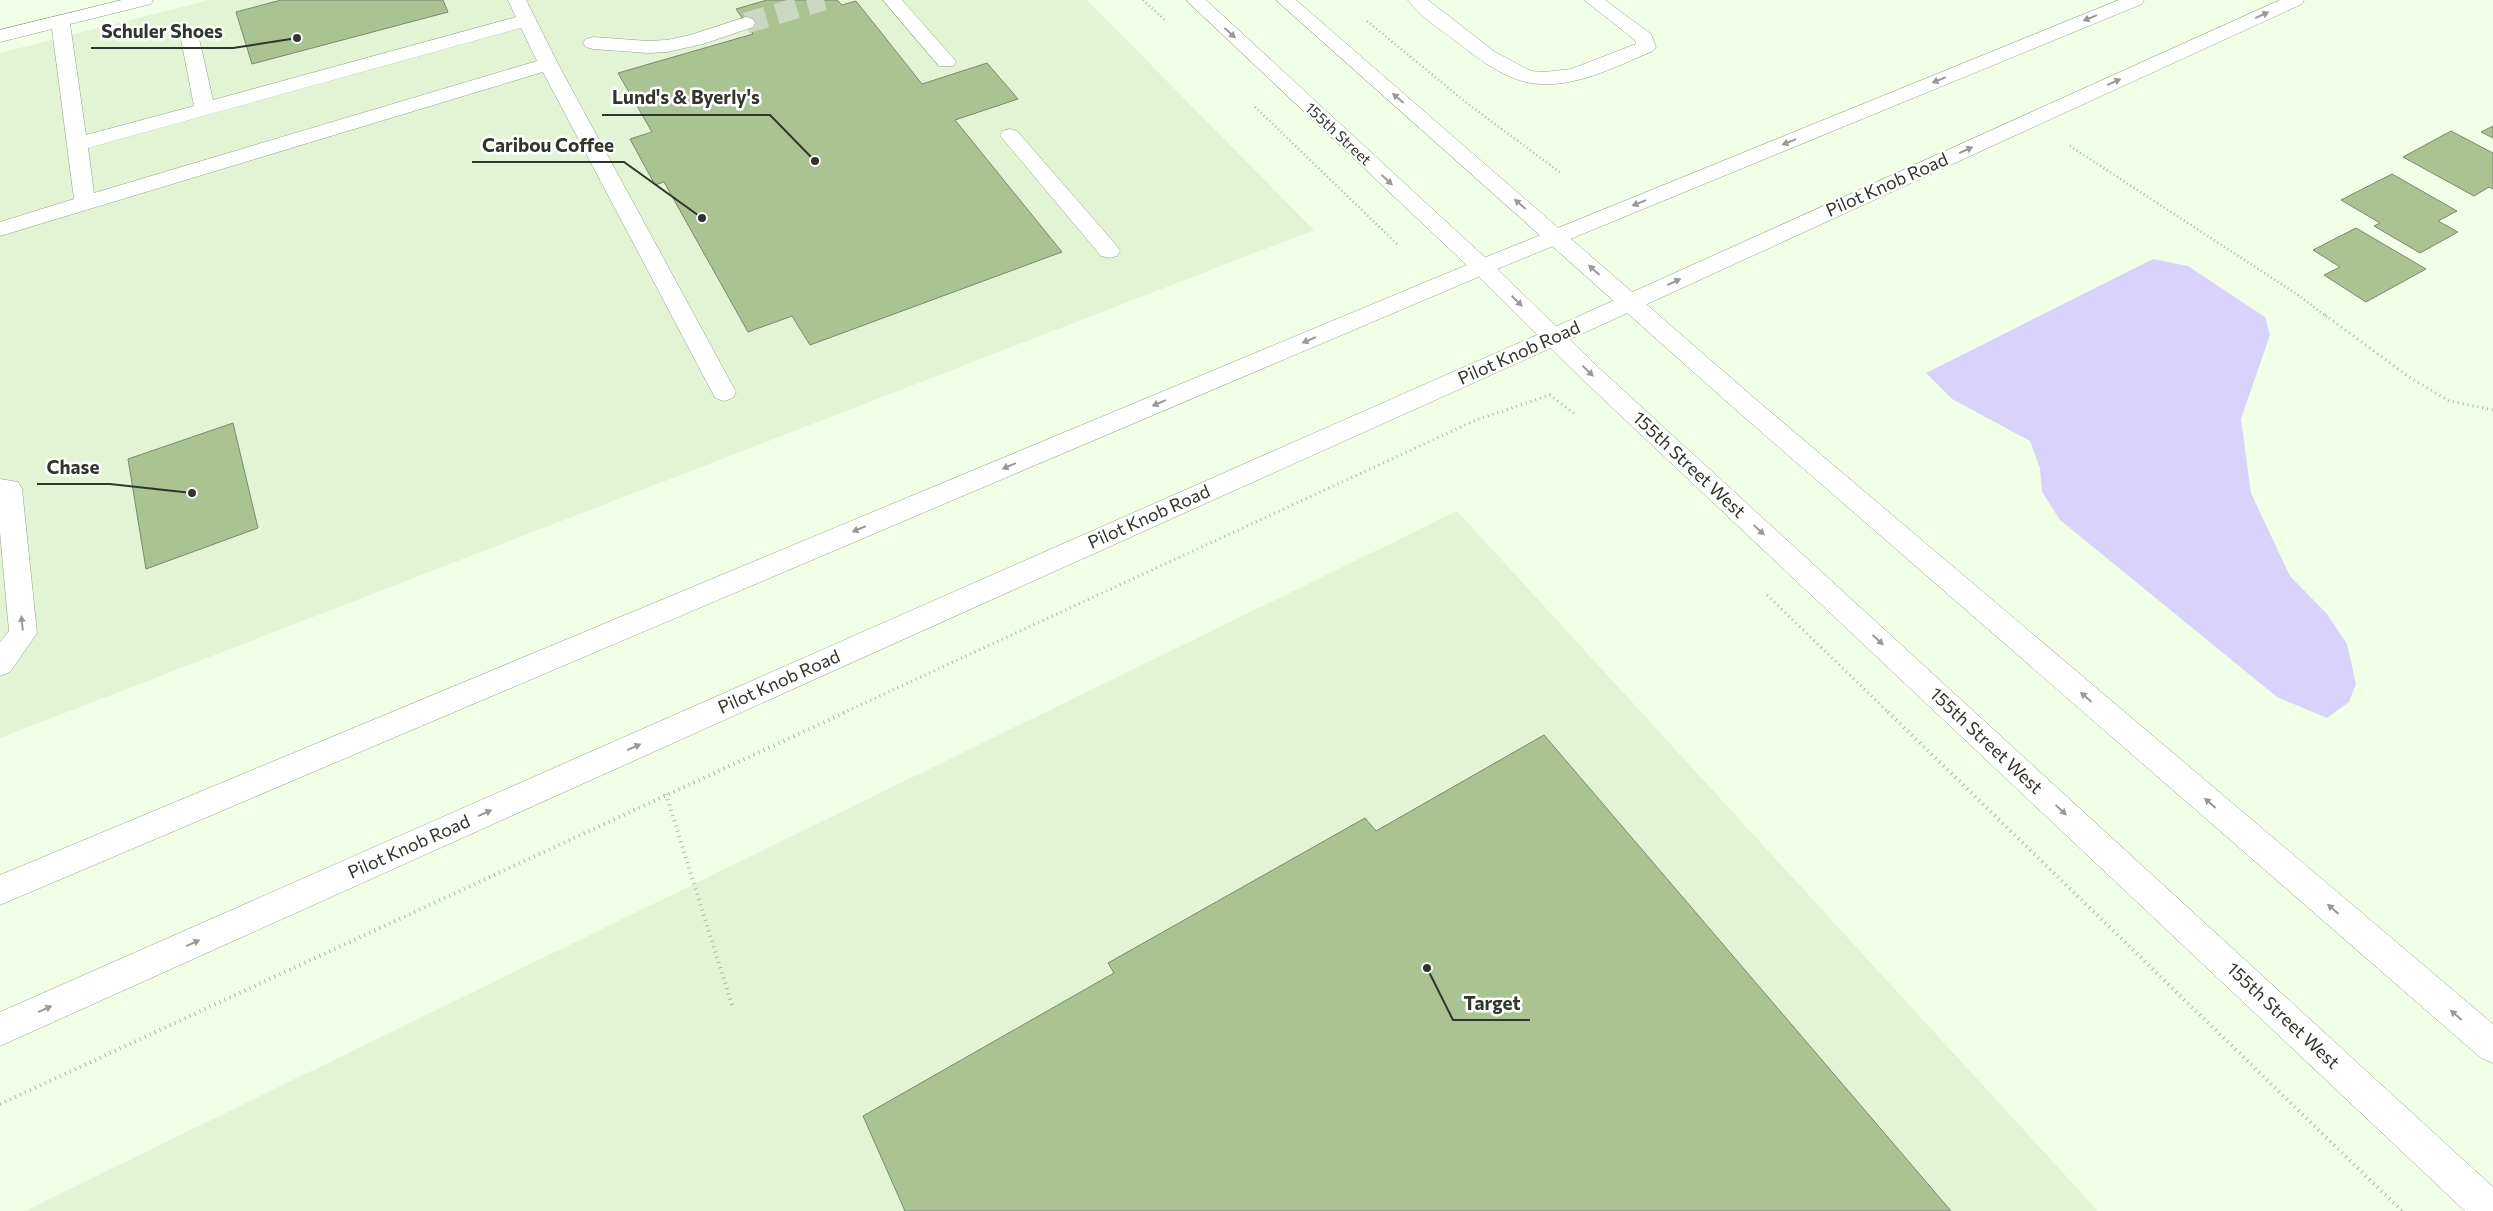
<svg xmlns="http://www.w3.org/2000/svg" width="2493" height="1211" font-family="Commissioner,sans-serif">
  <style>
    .built { fill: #e2f4d4 }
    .water { fill: #d9d3fc }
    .building { fill: #a9c393; stroke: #7c8872 }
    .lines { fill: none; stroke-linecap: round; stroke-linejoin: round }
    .minor-tunnel { stroke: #cbd7c1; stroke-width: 21; stroke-dasharray: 21 11; stroke-linecap: butt }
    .minor-casing { stroke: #94a18a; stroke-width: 1 }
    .major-casing { stroke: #94a18a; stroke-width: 1 }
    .path-far2 { stroke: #abb6a3; stroke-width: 2.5; stroke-dasharray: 1 3; stroke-linecap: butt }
    .path-far1 { stroke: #abb6a3; stroke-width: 3; stroke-dasharray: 1 4; stroke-linecap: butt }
    .path { stroke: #abb6a3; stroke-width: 4; stroke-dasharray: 1 4.5; stroke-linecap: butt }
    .minor { fill: #fff; fill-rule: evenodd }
    .major { fill: #fff; fill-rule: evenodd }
    .oneway { fill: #989a96 }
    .labels { text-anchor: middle; stroke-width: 5; stroke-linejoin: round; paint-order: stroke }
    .far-street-label { font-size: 15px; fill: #31362c; stroke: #fff }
    .street-label { font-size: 18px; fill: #31362c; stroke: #fff }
    .leader { fill: none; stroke: #31362c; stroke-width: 2 }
    .callout-dot { fill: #31362c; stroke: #fff; stroke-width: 2 }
    .callout-label { font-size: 19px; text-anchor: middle; font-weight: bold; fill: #31362c; stroke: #fff; stroke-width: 5; stroke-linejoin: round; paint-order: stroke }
  </style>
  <rect width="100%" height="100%" fill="#f1ffe6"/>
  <g class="built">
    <polygon points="209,0 1087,0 1314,230 0,738 0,53"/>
    <polygon points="1457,511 2098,1211 25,1211"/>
  </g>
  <polygon class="water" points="2153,259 2188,266 2265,317 2270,335 2241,419 2251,493 2290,576 2327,614 2347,644 2356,684 2349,702 2327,718 2277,697 2060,520 2042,492 2040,468 2030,441 1952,399 1926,373"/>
  <g class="building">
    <polygon points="281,0 443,0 448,12 252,64 236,12"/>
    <polygon points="767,0 837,0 842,5 856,1 922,84 987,63 1018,99 955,120 1062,252 810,345 792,316 748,332 664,182 655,185 630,139 652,132 618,73 753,34 736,9"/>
    <polygon points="2493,126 2493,138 2481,132"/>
    <polygon points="2451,131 2493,153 2493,189 2489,187 2474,196 2403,157"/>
    <polygon points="2392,174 2457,211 2438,221 2458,232 2420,253 2374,226 2380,223 2341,200"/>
    <polygon points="2356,228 2426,269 2366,302 2324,275 2340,267 2313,250"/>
    <polygon points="233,423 258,528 146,569 128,459"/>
    <polygon points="1544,735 1951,1211 905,1211 863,1116 1114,973 1108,963 1365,818 1376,831"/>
  </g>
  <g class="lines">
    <polyline class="minor-tunnel" points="746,23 824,0"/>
    <defs>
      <g id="minor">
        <path d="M 122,0 L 153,0 L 151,4 L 70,24 L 86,135 L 194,106 L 180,34 L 182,30 L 196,30 L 198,34 L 213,100 L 516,17 L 508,0 L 526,0 L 558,64 L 736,392 L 733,398 L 724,401 L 715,398 L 712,392 L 543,72 L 0,236 L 0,222 L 74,199 L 52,29 L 0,42 L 0,30 ZM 521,28 L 537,61 L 94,193 L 88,148 Z"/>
        <polygon points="883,0 902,0 953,58 956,62 953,66 939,66"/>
        <polygon points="1186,0 1206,0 1490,262 1599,368 2493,1187 2493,1211 2465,1211 1583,380 1474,272"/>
        <polygon points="1276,0 1296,0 1753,397 2493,1024 2493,1063 2481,1058 1735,409"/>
        <path d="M 1408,0 L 1428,0 L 1495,52 L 1531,71 L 1544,72 L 1571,69 L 1636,44 L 1635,40 L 1584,0 L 1605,0 L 1651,34 L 1656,47 L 1653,51 C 1610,69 1557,98 1511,77 C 1491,69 1474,55 1457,42 C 1441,30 1419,16 1408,0 Z"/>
        <polygon points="746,17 753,19 755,23 753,27 703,44 667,52 648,53 593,49 586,47 583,43 586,39 593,37 648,41 667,40 690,35"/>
        <polygon points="1010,129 1017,131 1117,246 1120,251 1117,256 1109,258 1101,256 1003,139 1000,135 1003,131"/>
        <polygon points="0,479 18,482 22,489 37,633 10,672 0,676 0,642 9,631 0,532"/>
      </g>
      <g id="major">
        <polygon points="2119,0 2144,0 2142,4 1490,272 0,905 0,875 1474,262"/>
        <polygon points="2280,0 2304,0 2302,4 1562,343 0,1046 0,1012 1546,331"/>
      </g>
    </defs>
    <use href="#minor" class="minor-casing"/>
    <use href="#major" class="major-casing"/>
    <g class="path-far2">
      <polyline points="1143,0 1166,21"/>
      <polyline points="1367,21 1468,104 1561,173"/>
      <polyline points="1255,107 1397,244"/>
      <polyline points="2070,146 2298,295 2327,317"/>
    </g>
    <g class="path-far1">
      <polyline points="2325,315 2409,377 2449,401 2493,410"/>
      <polyline points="1767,595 1889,713"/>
      <polyline points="843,713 1476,420 1550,395 1577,416"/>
    </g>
    <g class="path">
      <polyline points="1888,712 2402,1211"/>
      <polyline points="666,794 732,1005"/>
      <polyline points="0,1104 846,712"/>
    </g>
    <use href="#minor" class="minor"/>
    <use href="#major" class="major"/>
  </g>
  <defs><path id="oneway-solid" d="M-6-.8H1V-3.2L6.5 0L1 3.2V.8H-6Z" transform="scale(1.25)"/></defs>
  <g class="oneway">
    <use href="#oneway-solid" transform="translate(2262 15) rotate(-24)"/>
    <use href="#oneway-solid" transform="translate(2090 18) rotate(158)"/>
    <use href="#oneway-solid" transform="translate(1230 33) rotate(43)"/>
    <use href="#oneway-solid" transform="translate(1939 80) rotate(158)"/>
    <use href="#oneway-solid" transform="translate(2114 82) rotate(-24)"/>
    <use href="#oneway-solid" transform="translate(1398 98) rotate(-139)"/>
    <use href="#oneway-solid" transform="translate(1789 142) rotate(158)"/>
    <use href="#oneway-solid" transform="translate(1966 150) rotate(-24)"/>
    <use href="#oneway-solid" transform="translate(1387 180) rotate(43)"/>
    <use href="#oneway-solid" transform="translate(1639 203) rotate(158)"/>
    <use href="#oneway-solid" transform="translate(1520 204) rotate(-139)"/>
    <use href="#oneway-solid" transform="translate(1594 270) rotate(-138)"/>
    <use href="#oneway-solid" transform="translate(1674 282) rotate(-25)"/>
    <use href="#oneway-solid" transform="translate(1517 301) rotate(44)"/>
    <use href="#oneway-solid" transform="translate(1309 340) rotate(157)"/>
    <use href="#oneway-solid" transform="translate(1588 371) rotate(44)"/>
    <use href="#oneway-solid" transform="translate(1159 403) rotate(157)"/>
    <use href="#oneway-solid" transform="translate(1009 466) rotate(157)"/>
    <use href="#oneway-solid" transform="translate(859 529) rotate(157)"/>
    <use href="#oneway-solid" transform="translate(1759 530) rotate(43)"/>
    <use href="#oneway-solid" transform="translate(22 623) rotate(-96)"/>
    <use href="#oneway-solid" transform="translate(1878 640) rotate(43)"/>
    <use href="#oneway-solid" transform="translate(2086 697) rotate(-139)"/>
    <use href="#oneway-solid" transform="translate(634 747) rotate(-24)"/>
    <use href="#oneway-solid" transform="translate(2210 803) rotate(-139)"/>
    <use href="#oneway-solid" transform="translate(2061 810) rotate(43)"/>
    <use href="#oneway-solid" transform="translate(485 813) rotate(-24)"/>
    <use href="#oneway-solid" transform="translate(2333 909) rotate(-139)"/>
    <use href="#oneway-solid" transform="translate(193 943) rotate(-24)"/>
    <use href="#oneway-solid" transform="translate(45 1009) rotate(-24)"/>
    <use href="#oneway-solid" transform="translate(2456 1015) rotate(-139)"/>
  </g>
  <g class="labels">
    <g class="far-street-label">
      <text transform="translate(1338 134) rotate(43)" y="5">155th Street</text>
    </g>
    <g class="street-label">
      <text transform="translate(1887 185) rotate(-24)" y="6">Pilot Knob Road</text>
      <text transform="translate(1519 353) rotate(-24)" y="6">Pilot Knob Road</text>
      <text transform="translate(1689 465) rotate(43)" y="6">155th Street West</text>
      <text transform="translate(1149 517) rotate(-24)" y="6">Pilot Knob Road</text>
      <text transform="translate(779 682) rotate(-24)" y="6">Pilot Knob Road</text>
      <text transform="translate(1986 741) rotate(43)" y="6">155th Street West</text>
      <text transform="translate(409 847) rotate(-24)" y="6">Pilot Knob Road</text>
      <text transform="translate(2283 1016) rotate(43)" y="6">155th Street West</text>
    </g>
  </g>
  <path class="leader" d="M297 38L233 48H91M815 161L770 115H602M702 218L624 162H472M192 493L110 484H37M1427 968L1453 1020H1530"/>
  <g class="callout-dot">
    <circle cx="297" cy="38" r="5"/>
    <circle cx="815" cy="161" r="5"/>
    <circle cx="702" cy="218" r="5"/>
    <circle cx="192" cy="493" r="5"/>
    <circle cx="1427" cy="968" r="5"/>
  </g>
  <g class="callout-label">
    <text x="162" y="38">Schuler Shoes</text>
    <text x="686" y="104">Lund's &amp; Byerly's</text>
    <text x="548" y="152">Caribou Coffee</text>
    <text x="73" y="474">Chase</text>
    <text x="1492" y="1010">Target</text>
  </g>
</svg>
